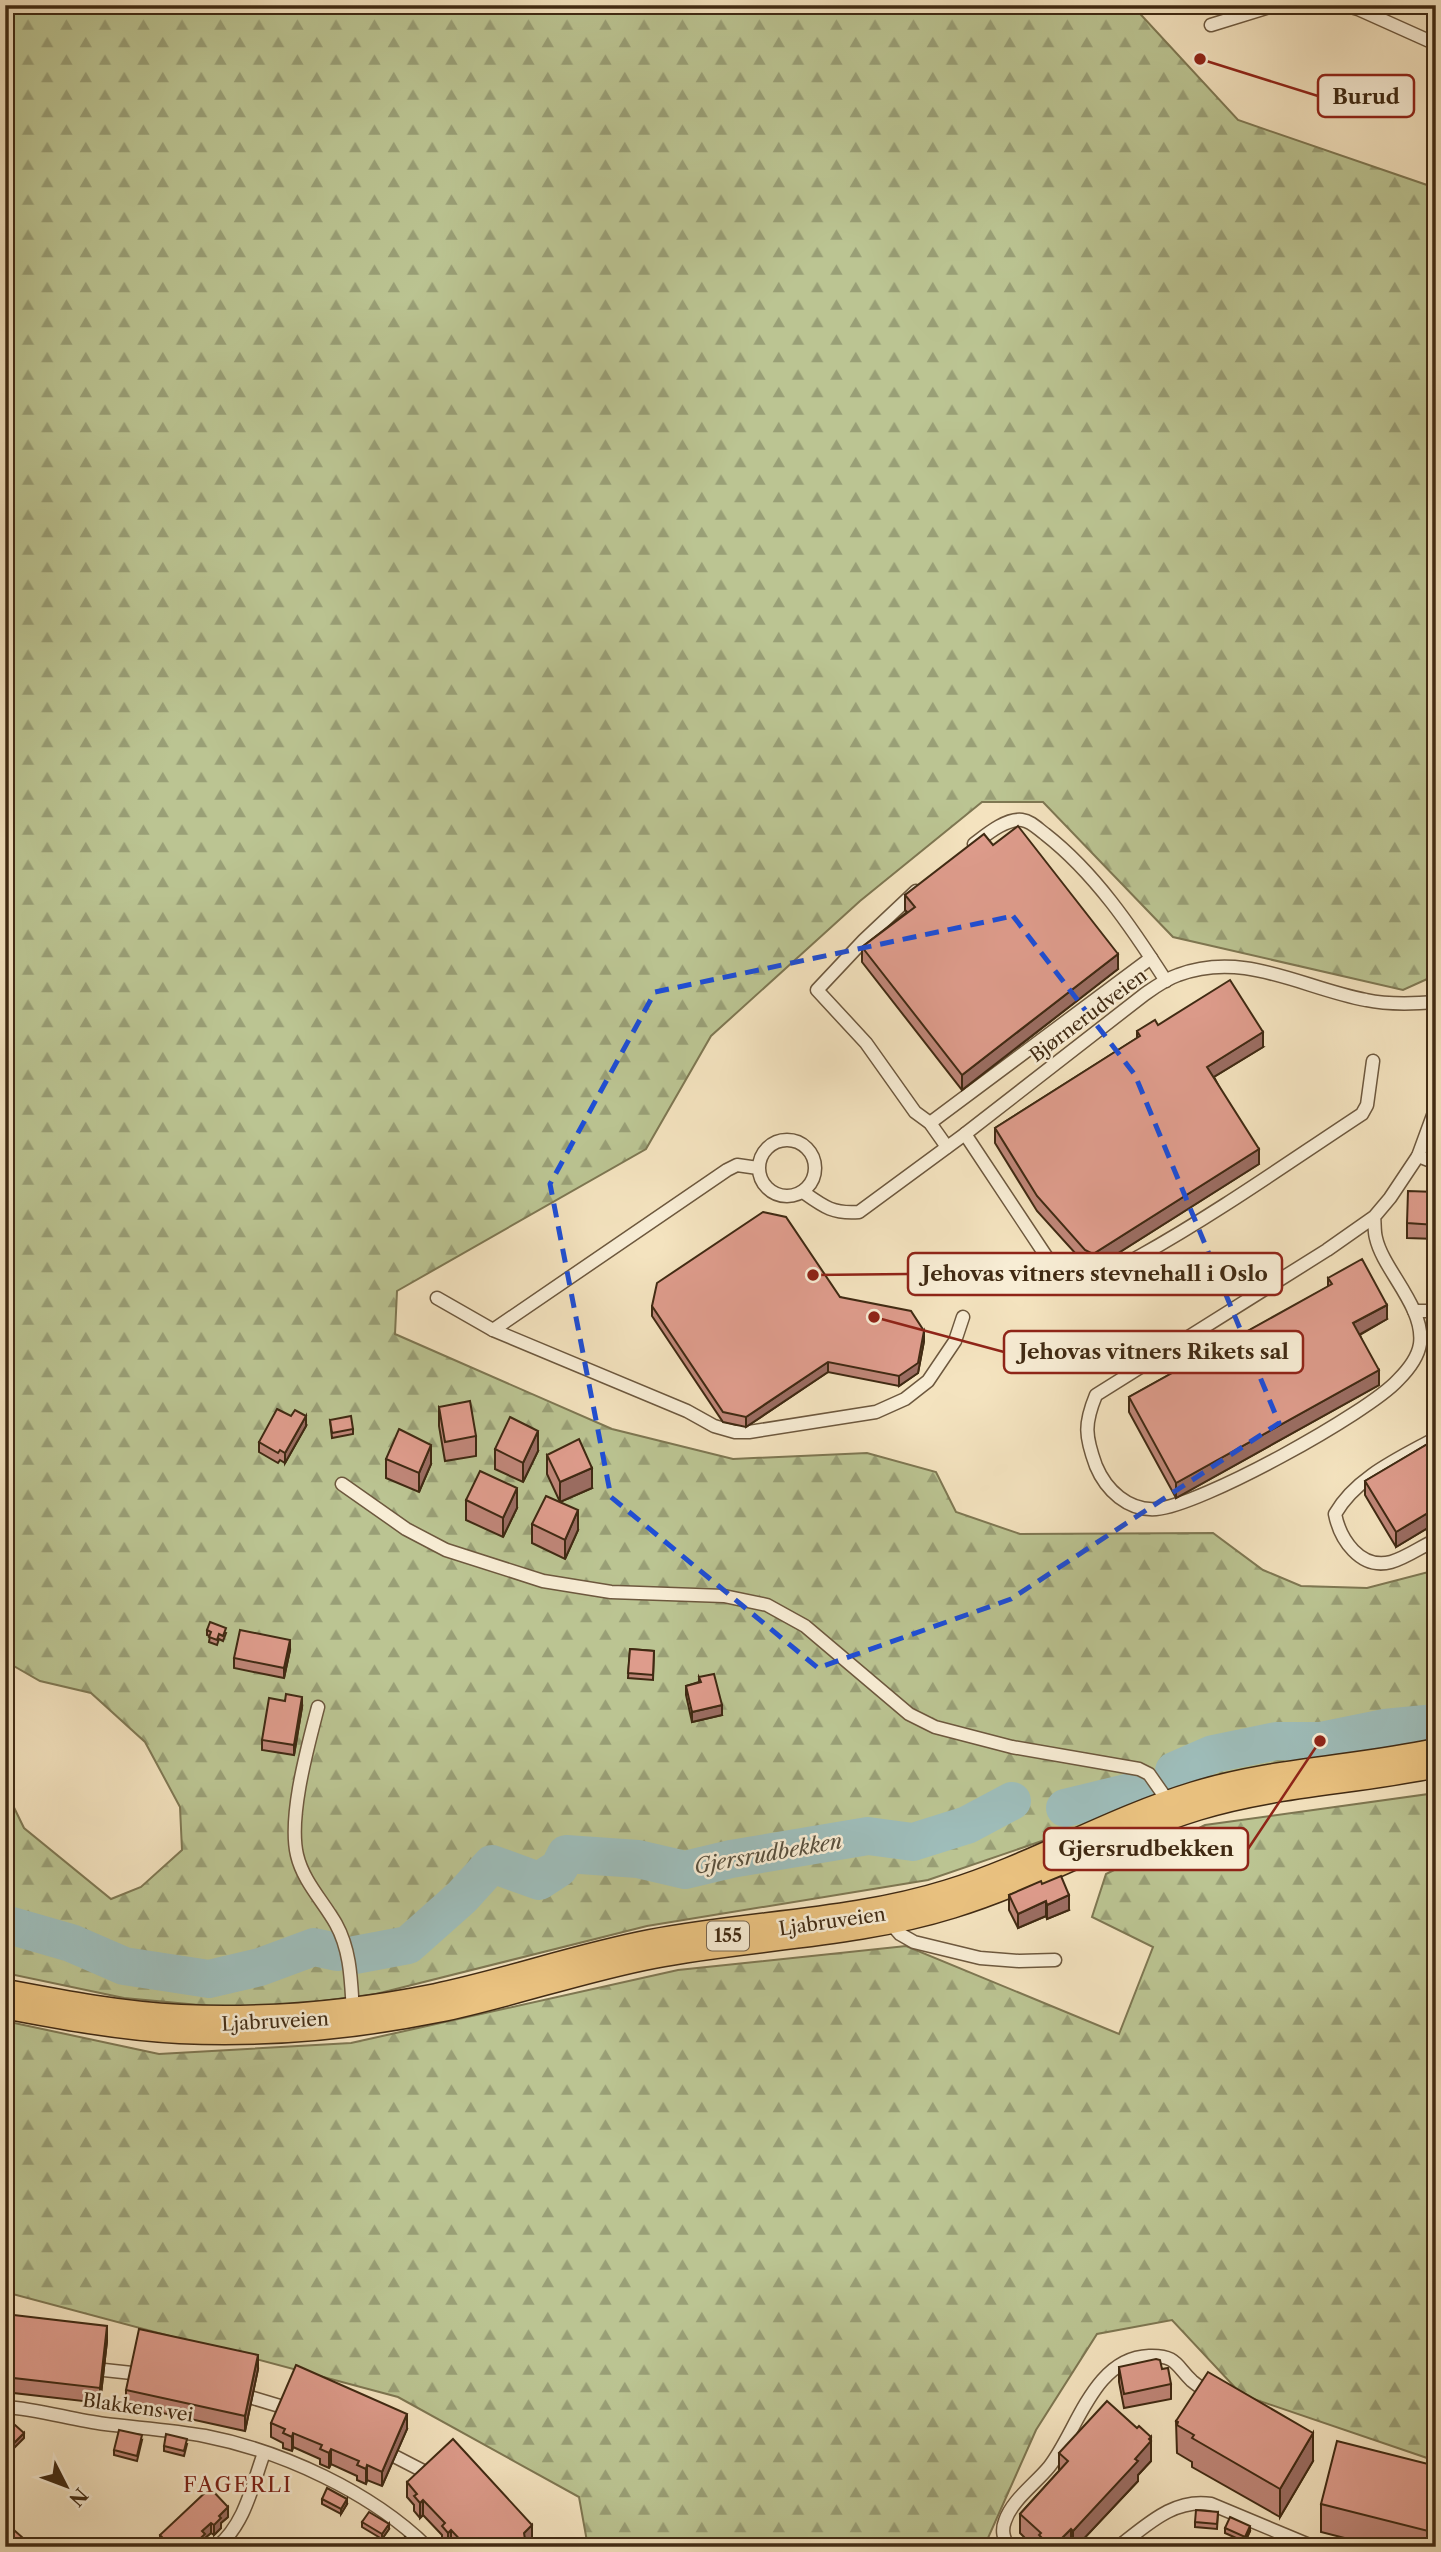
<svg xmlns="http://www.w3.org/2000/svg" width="1441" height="2552" font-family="'Libre Caslon Text',serif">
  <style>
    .forest { fill: url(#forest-firs); stroke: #7e7752; stroke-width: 2 }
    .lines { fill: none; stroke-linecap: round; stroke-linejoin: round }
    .river { stroke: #9ebdba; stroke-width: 38 }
    .lane-casing { stroke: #6d583e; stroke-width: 15 }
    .primary-casing { stroke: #402a13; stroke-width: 41 }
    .lane { stroke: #f8edd5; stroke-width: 12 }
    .primary { stroke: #eac280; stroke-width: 38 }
    .wall { fill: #bf8678; stroke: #402a13; stroke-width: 2 }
    .shaded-wall { fill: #9b6d62; stroke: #402a13; stroke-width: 2 }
    .building { fill: #de9c8c; stroke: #402a13; stroke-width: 2 }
    .marked { fill: none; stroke: #1d4ed8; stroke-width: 5; stroke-dasharray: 14 9; stroke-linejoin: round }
    .labels { text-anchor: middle; stroke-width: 5; stroke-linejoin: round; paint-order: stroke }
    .shield { fill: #f8edd5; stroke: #77644d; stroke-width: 2 }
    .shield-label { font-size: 18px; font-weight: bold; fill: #402a13 }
    .street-label { font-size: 19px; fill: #402a13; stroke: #f8edd5 }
    .water-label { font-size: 21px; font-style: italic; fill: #584f3d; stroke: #f8edd5 }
    .neighbourhood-label { font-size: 21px; letter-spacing: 2px; fill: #7a1f14; stroke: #f8edd5 }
    .leader { fill: none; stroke: #8f2418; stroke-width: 2.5 }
    .callout-dot { fill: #8f2418; stroke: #f8edd5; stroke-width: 2.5 }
    .callout { fill: #f8edd5; stroke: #8f2418; stroke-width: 2.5 }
    .callout-label { font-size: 21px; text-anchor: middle; font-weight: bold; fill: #402a13 }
  </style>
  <defs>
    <pattern id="forest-firs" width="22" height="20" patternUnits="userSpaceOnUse" patternTransform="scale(1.75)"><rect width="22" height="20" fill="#bbc492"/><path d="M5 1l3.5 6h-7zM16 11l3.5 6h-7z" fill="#999f76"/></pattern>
  </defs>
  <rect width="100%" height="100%" fill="#f4e3bf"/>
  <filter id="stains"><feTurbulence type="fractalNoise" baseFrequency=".00286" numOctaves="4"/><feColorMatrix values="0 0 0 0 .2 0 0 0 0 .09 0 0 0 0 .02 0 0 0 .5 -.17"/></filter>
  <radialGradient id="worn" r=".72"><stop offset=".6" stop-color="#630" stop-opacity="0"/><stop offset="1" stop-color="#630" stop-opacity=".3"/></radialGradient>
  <g class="forest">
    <polygon points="5,5 1132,5 1238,120 1427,185 1436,191 1436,975 1403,990 1173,937 1043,802 982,802 860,901 711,1036 646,1149 397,1291 395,1334 612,1429 733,1459 867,1453 936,1472 956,1512 1020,1534 1213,1533 1263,1570 1301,1586 1367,1588 1436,1570 1436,1746 1080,1828 928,1880 647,1926 376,1994 253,2010 124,1998 5,1973 5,1789 24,1828 111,1899 141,1887 182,1850 180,1807 145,1742 91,1693 40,1681 5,1661"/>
    <polygon points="1436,1793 1436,2461 1242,2395 1172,2320 1097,2334 1036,2430 984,2547 588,2547 579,2497 398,2397 5,2292 5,2021 159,2054 351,2043 678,1970 906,1946 1119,2034 1153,1947 1092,1917 1106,1874 1205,1825"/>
  </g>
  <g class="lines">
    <g class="river">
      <polyline points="1174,1771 1213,1754 1276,1741 1320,1741 1384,1728 1436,1723"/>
      <polyline points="1065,1808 1147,1788"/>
      <polyline points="5,1924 71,1943 124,1966 209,1979 260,1967 314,1947 337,1952"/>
      <polyline points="355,1955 408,1945 462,1897 492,1864 539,1881 559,1868 566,1854 638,1859 685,1870 731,1859 868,1836 913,1842 967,1825 1012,1801"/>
    </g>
    <defs>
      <g id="lane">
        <polyline points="1344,5 1358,9 1436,44"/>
        <polyline points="1211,25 1276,5"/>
        <path d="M 974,844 C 986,835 1006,818 1022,820 C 1031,821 1038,829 1045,834 C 1095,873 1132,928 1166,981"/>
        <polyline points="916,891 864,940 817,990 866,1043 915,1112 930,1123 947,1147"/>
        <polyline points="930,1123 1151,958"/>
        <path d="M 965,1134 L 1052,1265 C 1061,1274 1069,1286 1083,1284 C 1103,1282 1123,1266 1140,1256 C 1217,1213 1289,1162 1362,1114 L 1367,1105 L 1373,1061"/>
        <circle cx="787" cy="1168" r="28"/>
        <polyline points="1418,1156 1436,1163"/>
        <path d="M 803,1192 C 824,1207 833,1214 859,1212 L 965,1134 L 1145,994 C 1155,987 1166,979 1178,975 C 1244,950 1302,988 1366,1000 C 1389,1005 1412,1004 1436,1002"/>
        <path d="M 1374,1217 C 1375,1223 1374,1231 1376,1238 C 1383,1270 1425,1307 1420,1344 C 1418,1357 1407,1371 1398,1380 C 1368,1413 1200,1506 1156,1509 C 1128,1511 1106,1490 1096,1466 C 1085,1436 1084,1424 1096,1395 L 1327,1250 L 1374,1217 L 1390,1198 L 1418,1156 L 1436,1107"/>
        <polyline points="437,1298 493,1330 687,1411 714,1426 735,1432 749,1432 876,1412 905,1399 928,1381 955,1341 963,1317"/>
        <polyline points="1414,1311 1436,1311"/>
        <polyline points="493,1330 727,1170 737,1165 758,1168"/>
        <path d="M 1436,1438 C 1400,1458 1356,1477 1335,1514 C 1340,1539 1360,1570 1391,1562 C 1406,1558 1422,1546 1436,1540"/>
        <polyline points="342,1484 406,1529 446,1550 543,1581 611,1592 724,1596 767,1605 805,1626 909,1714 935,1727 1012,1747 1139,1769 1149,1774 1170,1804"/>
        <path d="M 318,1707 C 308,1746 288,1816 297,1855 C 303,1881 323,1901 336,1924 C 351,1951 351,1982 353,2012"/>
        <polyline points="887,1919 900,1934 914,1942 980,1958 1019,1961 1055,1960"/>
        <polyline points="104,2370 132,2373"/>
        <polyline points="253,2398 283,2407"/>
        <path d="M 5,2407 C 39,2409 72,2420 105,2424 C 138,2428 172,2430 205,2436 C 282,2451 371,2492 427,2547"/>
        <polyline points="396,2457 427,2473"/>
        <path d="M 217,2547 C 245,2524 252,2486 264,2453"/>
        <path d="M 1008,2547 C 1004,2538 1001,2531 1005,2521 C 1012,2500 1035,2484 1049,2467 C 1077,2432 1093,2358 1149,2356 C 1177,2355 1176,2366 1192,2381 C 1198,2386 1204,2390 1210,2394"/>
        <path d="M 1118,2547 C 1146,2526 1173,2498 1211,2504 L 1314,2547"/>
      </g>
      <path id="primary" d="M 5,1999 C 63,2010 121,2021 180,2024 C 266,2028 353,2020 437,2003 C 509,1988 579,1963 652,1949 C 750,1930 854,1929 950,1899 C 1035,1873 1111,1827 1196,1801 C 1274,1777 1357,1775 1436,1758"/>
    </defs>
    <use href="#lane" class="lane-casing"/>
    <use href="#primary" class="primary-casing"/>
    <use href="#lane" class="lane"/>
    <use href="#primary" class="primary"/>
  </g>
  <g class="wall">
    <polygon points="993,845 1118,969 962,1090 862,962 862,947 907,912 905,910 905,895"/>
    <polygon points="1158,1025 1263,1047 1214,1077 1259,1164 1093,1269 1085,1264 1037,1211 995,1143 995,1128 1137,1038 1137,1031"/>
    <polygon points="1436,1192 1436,1239 1407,1238 1407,1223"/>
    <polygon points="1328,1278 1387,1319 1360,1335 1379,1385 1176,1498 1129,1412 1129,1397 1328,1287"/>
    <polygon points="840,1297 924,1341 918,1373 899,1386 828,1372 746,1427 723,1422 652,1316 652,1306"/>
    <polygon points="439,1407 476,1436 476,1456 445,1461 439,1426"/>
    <polygon points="330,1420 353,1429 353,1434 332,1438"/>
    <polygon points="306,1426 285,1463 280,1460 278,1463 259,1452 259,1442"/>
    <polygon points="1436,1439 1436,1523 1396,1547 1365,1495 1365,1481"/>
    <polygon points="495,1449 538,1451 523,1482 495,1469"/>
    <polygon points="547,1455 592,1488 560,1502 547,1474"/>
    <polygon points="386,1459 431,1464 419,1492 386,1478"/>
    <polygon points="466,1500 517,1508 503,1537 466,1520"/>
    <polygon points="532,1524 578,1530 565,1559 532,1543"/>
    <polygon points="207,1630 226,1633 223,1641 219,1639 217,1645 209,1642 210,1636 207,1635"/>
    <polygon points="630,1649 654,1651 653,1680 628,1678"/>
    <polygon points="290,1650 284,1678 234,1668 234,1658"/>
    <polygon points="699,1677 722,1715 692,1722 686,1695 686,1686 699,1682"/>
    <polygon points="302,1707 294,1755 262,1750 262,1740"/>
    <polygon points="1042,1884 1069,1910 1047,1919 1046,1916 1018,1928 1009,1910 1009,1895"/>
    <polygon points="5,2314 107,2341 100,2403 5,2392"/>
    <polygon points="1119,2367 1162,2369 1171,2384 1171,2399 1124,2408 1119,2382"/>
    <polygon points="258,2369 245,2431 126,2405 126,2390"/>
    <polygon points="1176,2421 1313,2461 1280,2517 1192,2467 1192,2462 1177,2453"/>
    <polygon points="271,2423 407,2429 382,2486 367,2480 366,2484 357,2480 357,2476 331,2464 329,2468 320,2464 320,2459 293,2447 292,2451 283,2448 283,2443 271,2437"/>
    <polygon points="1137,2428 1151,2437 1151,2461 1138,2475 1138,2481 1076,2547 1034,2547 1020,2533 1020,2514 1059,2471 1059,2453"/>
    <polygon points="142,2440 137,2461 114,2455 114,2450"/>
    <polygon points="187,2444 184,2456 164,2451 164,2446"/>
    <polygon points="1436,2466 1436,2547 1380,2547 1321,2532 1321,2504"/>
    <polygon points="407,2482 532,2540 525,2547 453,2547 451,2545 447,2547 442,2541 442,2535 423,2515 420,2518 414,2511 414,2505 407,2497"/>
    <polygon points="322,2499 347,2504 341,2514 322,2504"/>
    <polygon points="1218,2512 1217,2529 1195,2527 1195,2522"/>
    <polygon points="228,2517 221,2523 221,2528 214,2535 211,2533 205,2538 205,2544 202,2547 161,2547 160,2545 160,2535"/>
    <polygon points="362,2522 389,2529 382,2539 362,2527"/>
    <polygon points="1225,2528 1250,2531 1245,2542 1225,2533"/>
  </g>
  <g class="shaded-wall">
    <polygon points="1118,954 1118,969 962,1090 962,1075"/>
    <polygon points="1263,1032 1263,1047 1207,1081 1207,1067"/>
    <polygon points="1259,1149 1259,1164 1093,1269 1093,1254"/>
    <polygon points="1387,1305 1387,1319 1353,1338 1353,1323"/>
    <polygon points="924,1331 924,1341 918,1373 899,1386 899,1376"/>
    <polygon points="828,1362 828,1372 746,1427 746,1417"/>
    <polygon points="1379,1370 1379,1385 1176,1498 1176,1483"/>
    <polygon points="306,1416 306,1426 285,1463 285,1453"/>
    <polygon points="538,1431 538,1451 523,1482 523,1463"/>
    <polygon points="431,1445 431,1464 419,1492 419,1473"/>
    <polygon points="592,1468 592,1488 560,1502 560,1482"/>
    <polygon points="517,1488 517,1508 503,1537 503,1518"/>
    <polygon points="1436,1508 1436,1523 1396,1547 1396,1532"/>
    <polygon points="578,1510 578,1530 565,1559 565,1540"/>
    <polygon points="290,1640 290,1650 284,1678 284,1668"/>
    <polygon points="302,1697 302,1707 294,1755 294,1745"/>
    <polygon points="722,1705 722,1715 692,1722 692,1712"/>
    <polygon points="1069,1895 1069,1910 1047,1919 1047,1905"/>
    <polygon points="1046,1901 1046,1916 1018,1928 1018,1914"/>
    <polygon points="107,2326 107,2341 100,2403 100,2388"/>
    <polygon points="258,2355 258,2369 245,2431 245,2416"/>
    <polygon points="407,2414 407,2429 382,2486 382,2472"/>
    <polygon points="24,2433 24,2438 14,2448 14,2443"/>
    <polygon points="293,2433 293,2447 292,2451 292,2437"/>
    <polygon points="1313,2433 1313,2461 1280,2517 1280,2489"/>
    <polygon points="13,2434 13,2453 5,2462 5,2442"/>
    <polygon points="1151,2437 1151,2461 1138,2475 1138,2481 1076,2547 1073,2547 1073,2531 1135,2459"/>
    <polygon points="331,2449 331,2464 329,2468 329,2453"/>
    <polygon points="367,2465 367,2480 366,2484 366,2469"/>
    <polygon points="347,2499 347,2504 341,2514 341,2509"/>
    <polygon points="423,2500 423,2515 420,2518 420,2503"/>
    <polygon points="228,2507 228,2517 221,2523 221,2528 214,2535 214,2525 219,2516"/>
    <polygon points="11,2518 11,2538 6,2523"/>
    <polygon points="211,2523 211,2533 205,2538 205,2544 202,2547 191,2547 202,2531"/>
    <polygon points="389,2524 389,2529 382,2539 382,2534"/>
    <polygon points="532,2525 532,2540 525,2547 516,2547 524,2533"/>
    <polygon points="1250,2526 1250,2531 1245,2542 1245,2537"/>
    <polygon points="1071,2529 1071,2547 1054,2547 1054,2546"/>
    <polygon points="451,2530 451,2545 448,2547 448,2533"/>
  </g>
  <g class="building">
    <polygon points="1018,826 1118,954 962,1075 862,947 915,907 905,895 984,834 993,845"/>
    <polygon points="1230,980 1263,1032 1207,1067 1259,1149 1093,1254 1085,1250 1037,1196 995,1128 1140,1036 1137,1031 1155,1020 1158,1025"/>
    <polygon points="1408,1191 1436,1192 1436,1225 1407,1223"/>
    <polygon points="763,1212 786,1217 840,1297 911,1311 924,1331 918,1363 899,1376 828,1362 746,1417 723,1412 652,1306 657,1283"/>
    <polygon points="1362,1259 1387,1305 1353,1323 1379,1370 1176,1483 1129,1397 1332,1284 1328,1278"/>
    <polygon points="470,1401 476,1436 445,1442 439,1407"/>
    <polygon points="277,1409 291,1416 295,1410 306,1416 285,1453 280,1450 278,1453 259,1442"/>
    <polygon points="351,1416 353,1429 332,1433 330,1420"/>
    <polygon points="510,1417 538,1431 523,1463 495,1449"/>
    <polygon points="399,1429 431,1445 419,1473 386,1459"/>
    <polygon points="579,1439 592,1468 560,1482 547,1455"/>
    <polygon points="1436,1439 1436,1508 1396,1532 1365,1481"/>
    <polygon points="480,1471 517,1488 503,1518 466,1500"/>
    <polygon points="546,1496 578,1510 565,1540 532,1524"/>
    <polygon points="210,1622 226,1628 223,1636 219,1634 217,1640 209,1637 211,1632 207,1630"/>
    <polygon points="240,1630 290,1640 284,1668 234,1658"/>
    <polygon points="630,1649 654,1651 653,1675 628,1673"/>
    <polygon points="714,1674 722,1705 692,1712 686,1686 701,1682 699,1677"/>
    <polygon points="286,1694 302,1697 294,1745 262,1740 269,1698 285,1701"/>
    <polygon points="1061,1876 1069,1895 1047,1905 1046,1901 1018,1914 1009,1895 1041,1881 1042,1884"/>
    <polygon points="5,2314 107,2326 100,2388 5,2377"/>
    <polygon points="139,2329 258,2355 245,2416 126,2390"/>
    <polygon points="1156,2359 1160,2360 1162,2369 1168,2368 1171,2384 1124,2394 1119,2367"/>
    <polygon points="296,2365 407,2414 382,2472 367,2465 366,2469 357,2465 359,2461 331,2449 329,2453 320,2449 322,2445 293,2433 292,2437 283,2433 285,2429 271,2423"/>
    <polygon points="1208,2372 1313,2433 1280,2489 1192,2438 1194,2435 1177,2425 1178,2422 1176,2421"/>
    <polygon points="1107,2401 1137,2428 1139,2426 1151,2437 1149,2439 1151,2441 1135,2459 1138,2461 1073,2531 1071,2529 1054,2546 1052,2544 1050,2546 1039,2535 1041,2533 1020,2514 1068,2461 1059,2453"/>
    <polygon points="15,2425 24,2433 14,2443 13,2442 13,2434 10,2430"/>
    <polygon points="5,2426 13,2434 5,2442"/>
    <polygon points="119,2430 142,2435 137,2456 114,2450"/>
    <polygon points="166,2434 187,2439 184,2451 164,2446"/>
    <polygon points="453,2439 532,2525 524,2533 525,2539 516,2547 467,2547 451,2530 448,2533 442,2526 445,2523 423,2500 420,2503 414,2496 417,2494 407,2482"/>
    <polygon points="1337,2441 1436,2466 1436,2533 1321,2504"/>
    <polygon points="210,2488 228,2507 219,2516 221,2518 214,2525 211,2523 202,2531 205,2534 191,2547 189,2547 187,2545 186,2547 171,2547 160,2535"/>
    <polygon points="327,2488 347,2499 341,2509 322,2499"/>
    <polygon points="1196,2510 1218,2512 1217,2524 1195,2522"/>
    <polygon points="369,2512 389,2524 382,2534 362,2522"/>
    <polygon points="5,2513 11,2518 6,2523 23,2538 18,2543 23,2547 5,2547"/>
    <polygon points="1230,2517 1250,2526 1245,2537 1225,2528"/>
    <polygon points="405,2537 415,2547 399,2547 397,2545"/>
    <polygon points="221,2542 225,2547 217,2547"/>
  </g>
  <path class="marked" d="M 1013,916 L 1135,1075 L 1279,1423 L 1011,1599 L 818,1668 L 611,1497 L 550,1184 L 655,992 Z"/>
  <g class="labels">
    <rect class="shield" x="707" y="1921.5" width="42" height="29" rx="5"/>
    <g class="shield-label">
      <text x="728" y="1942">155</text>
    </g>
    <g class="street-label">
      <text transform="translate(1088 1015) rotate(-37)" y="7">Bjørnerudveien</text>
      <text transform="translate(832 1921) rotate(-8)" y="7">Ljabruveien</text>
      <text transform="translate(275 2021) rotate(-3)" y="7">Ljabruveien</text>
      <text transform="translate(138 2407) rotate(8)" y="7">Blakkens vei</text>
    </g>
    <g class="water-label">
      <text transform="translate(768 1854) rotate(-10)" y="7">Gjersrudbekken</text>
    </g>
    <g class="neighbourhood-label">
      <text x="238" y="2492">FAGERLI</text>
    </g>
  </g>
  <path class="leader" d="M1200 59L1318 96M813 1275L908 1274M874 1317L1004 1352M1320 1741L1248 1849"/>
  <g class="callout-dot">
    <circle cx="1200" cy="59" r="7"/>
    <circle cx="813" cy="1275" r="7"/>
    <circle cx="874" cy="1317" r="7"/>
    <circle cx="1320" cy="1741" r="7"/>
  </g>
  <g class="callout">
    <rect x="1318" y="75" width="96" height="42" rx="7"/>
    <rect x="908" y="1253" width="374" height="42" rx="7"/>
    <rect x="1004" y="1331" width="299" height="42" rx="7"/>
    <rect x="1044" y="1828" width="204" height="42" rx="7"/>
  </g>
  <g class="callout-label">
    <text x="1366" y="104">Burud</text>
    <text x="1095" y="1281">Jehovas vitners stevnehall i Oslo</text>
    <text x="1154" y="1359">Jehovas vitners Rikets sal</text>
    <text x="1146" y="1856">Gjersrudbekken</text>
  </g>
  <rect width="1441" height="2552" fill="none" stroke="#f4e3bf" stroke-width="28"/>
  <rect x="7" y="7" width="1427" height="2538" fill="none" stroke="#402a13" stroke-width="3.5"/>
  <rect x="14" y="14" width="1413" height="2524" fill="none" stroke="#402a13" stroke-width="2"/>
  <g transform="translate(66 2486) rotate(132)" stroke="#f8edd5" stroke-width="5" paint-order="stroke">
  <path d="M0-5L12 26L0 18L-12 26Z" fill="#402a13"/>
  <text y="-10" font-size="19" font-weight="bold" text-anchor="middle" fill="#402a13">N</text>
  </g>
  <rect width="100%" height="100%" filter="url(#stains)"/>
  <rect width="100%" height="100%" fill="url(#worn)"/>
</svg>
